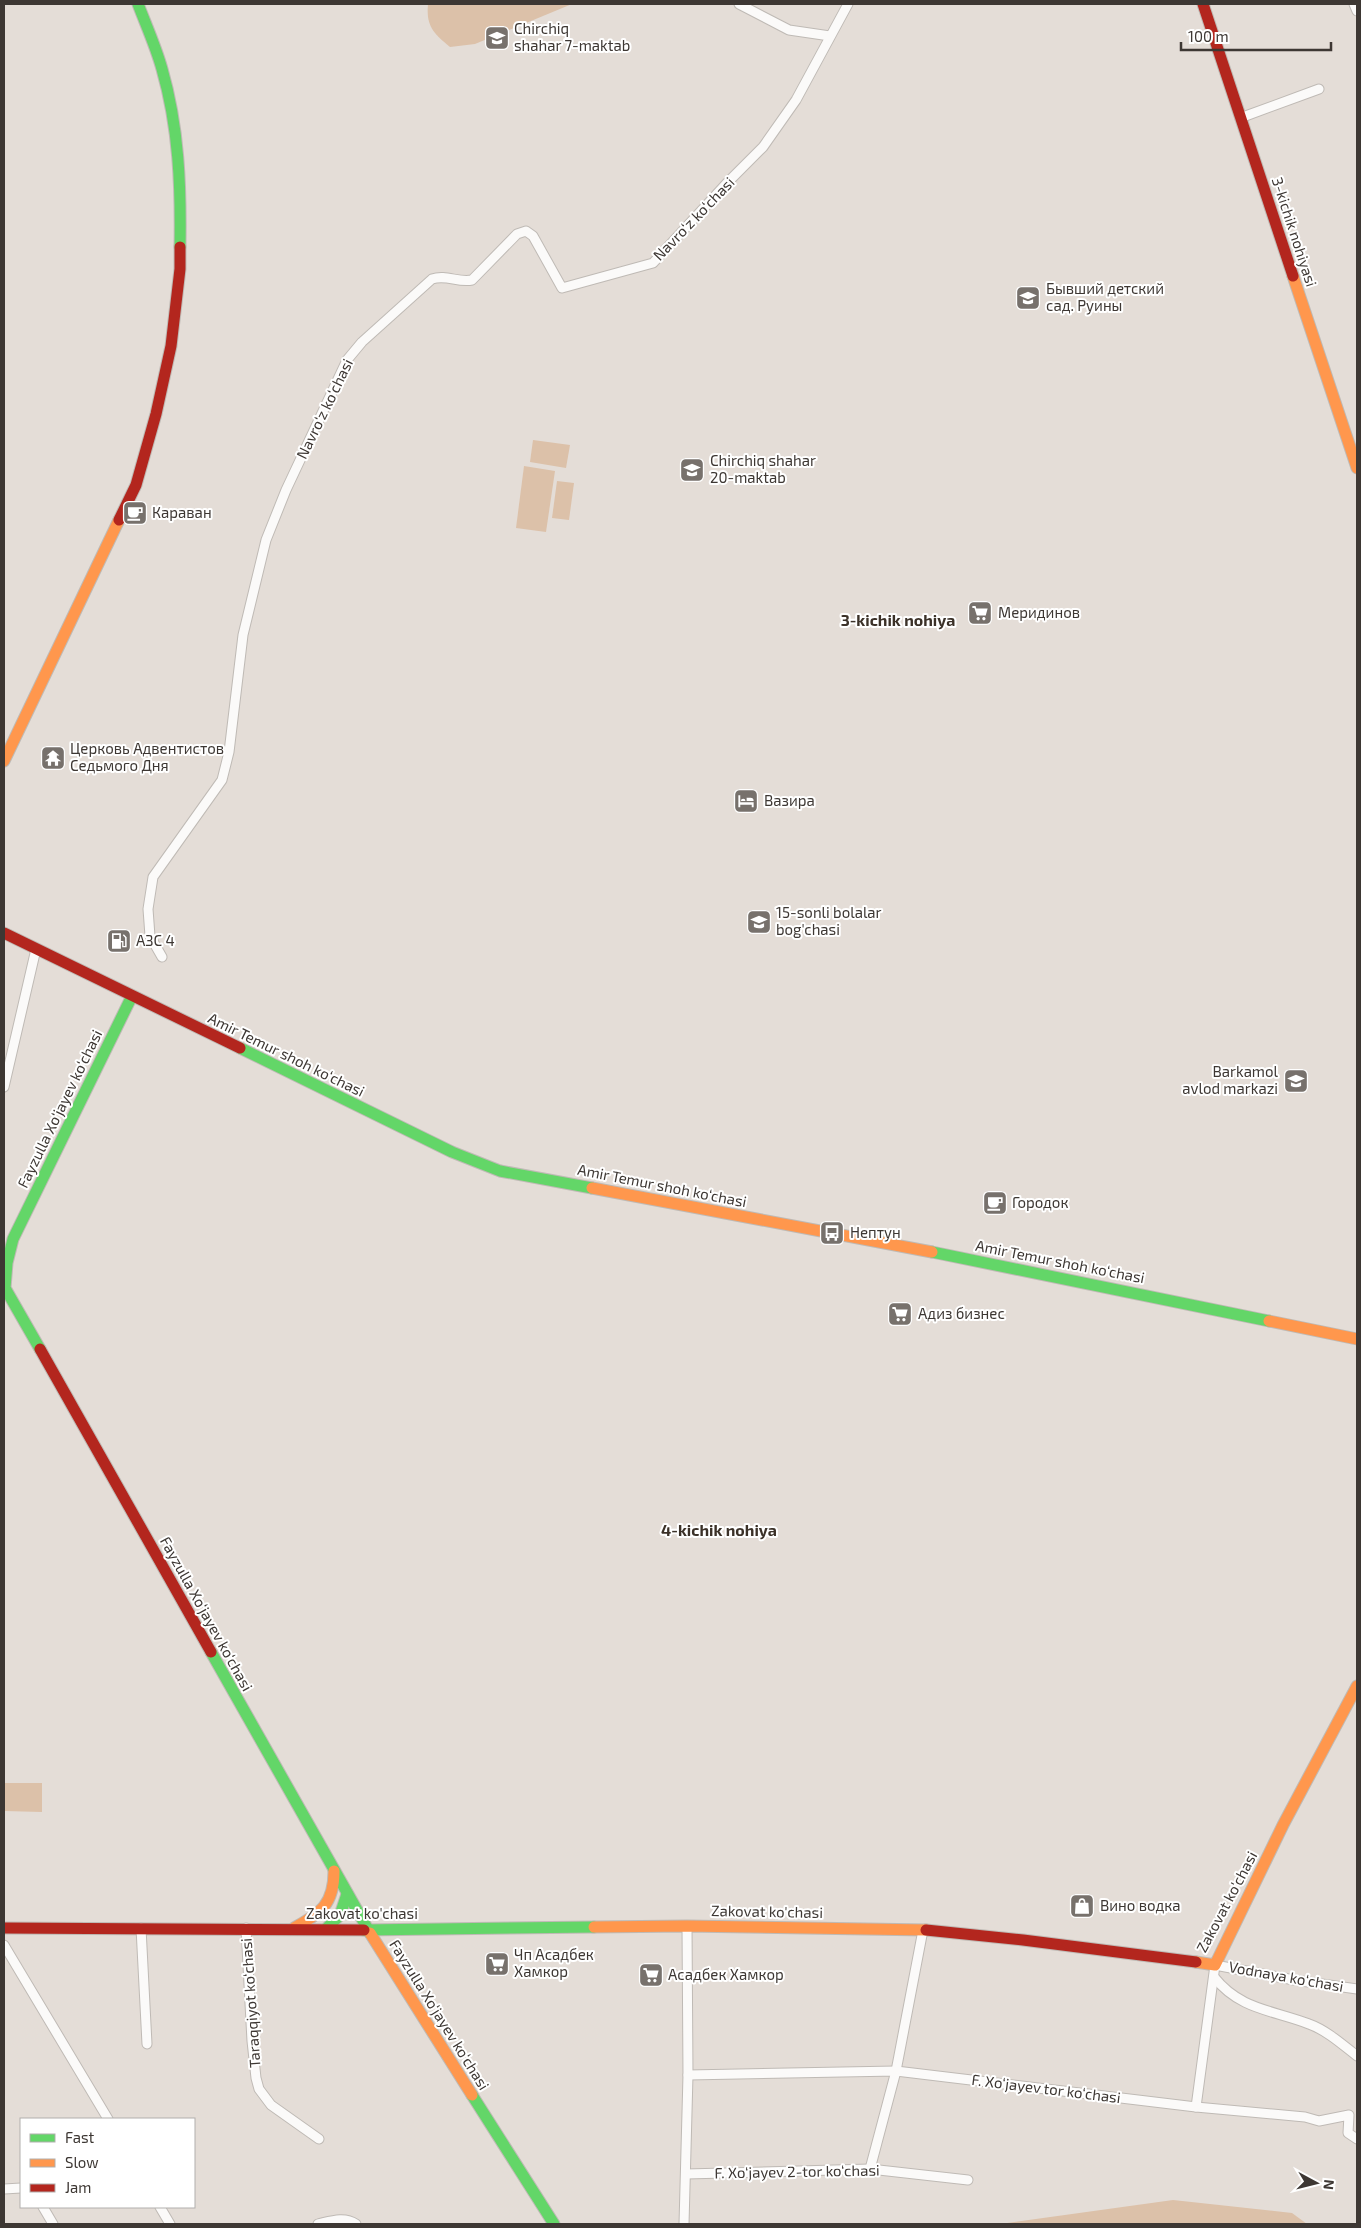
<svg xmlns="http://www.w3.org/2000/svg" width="1361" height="2228" font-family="'Exo 2',sans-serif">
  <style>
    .green { fill: #dcc1a9 }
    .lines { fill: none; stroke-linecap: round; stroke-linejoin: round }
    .street-casing { stroke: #bfbab5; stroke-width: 11 }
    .fast-casing { stroke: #bfbab5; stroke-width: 13 }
    .slow-casing { stroke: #bfbab5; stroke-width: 13 }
    .jam-casing { stroke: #bfbab5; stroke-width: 13 }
    .street { stroke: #fbfaf9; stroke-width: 9 }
    .fast { stroke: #63d668; stroke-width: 11 }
    .slow { stroke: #ff974d; stroke-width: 11 }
    .jam { stroke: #b3261e; stroke-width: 11 }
    .labels { text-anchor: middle; stroke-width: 4; stroke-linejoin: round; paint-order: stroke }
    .poi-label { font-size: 15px; fill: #3d3733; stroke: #fff; text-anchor: start }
    .street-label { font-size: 15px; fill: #3d3733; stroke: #fff }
    .neighbourhood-label { font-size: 16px; font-weight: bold; fill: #3b3128; stroke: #fff }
  </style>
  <rect width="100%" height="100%" fill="#e4ddd7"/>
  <g class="green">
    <path d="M 428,4 L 572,4 L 475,44 L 450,47 C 433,33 426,26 428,4 Z"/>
    <polygon points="533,440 570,445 566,468 530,462"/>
    <polygon points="524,466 555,471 546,532 516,528"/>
    <polygon points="557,481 574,483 569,520 552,518"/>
    <polygon points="4,1783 42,1783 42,1812 4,1811"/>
    <polygon points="1173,2200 1292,2213 1307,2224 1000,2224"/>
  </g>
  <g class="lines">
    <defs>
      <g id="street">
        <polyline points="739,4 789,30 830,36"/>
        <polyline points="1354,4 1357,11"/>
        <polyline points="1240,118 1319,89"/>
        <path d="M 162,957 L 150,936 L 148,909 L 153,877 L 222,780 L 229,752 L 243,635 L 266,540 L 286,490 L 347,360 L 362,342 L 432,279 C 446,274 458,283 472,280 L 517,234 L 526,231 L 533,236 L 562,288 L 653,263 L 726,184 L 763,147 L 796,100 L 848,4"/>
        <polyline points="4,1087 36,949"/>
        <polyline points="141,1928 147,2044"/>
        <polyline points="246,1928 252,2041 256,2078 259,2089 271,2105 319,2139"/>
        <polyline points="4,1945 108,2119"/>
        <path d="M 1214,1977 C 1240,2010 1273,2010 1309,2024 C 1326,2030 1343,2045 1357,2056"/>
        <polyline points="688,2075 896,2071 1196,2107 1305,2117 1319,2121 1349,2115 1348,2133 1357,2139"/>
        <polyline points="1196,2107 1215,1965 1294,1980 1357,1989"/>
        <polyline points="870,2169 896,2071 923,1930"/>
        <polyline points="686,2174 870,2169 968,2180"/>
        <polyline points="4,2189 21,2188"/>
        <polyline points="43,2207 53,2224"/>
        <polyline points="160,2207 170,2224"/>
        <path d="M 318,2224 C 331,2221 344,2216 356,2224"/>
        <polyline points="684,2224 688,2075 687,1926"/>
      </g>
      <g id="fast">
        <path d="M 138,4 C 146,25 156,47 162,69 C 179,128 181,186 180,247"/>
        <polyline points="240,1048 452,1152 500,1171 592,1188"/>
        <polyline points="932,1252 1269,1321"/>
        <polyline points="40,1349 5,1288 7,1263 13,1239 132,996"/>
        <polyline points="211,1652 370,1933"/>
        <polyline points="326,1929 340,1915 347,1894"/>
        <polyline points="364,1930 594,1927"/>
        <polyline points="472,2095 554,2224"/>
      </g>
      <g id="slow">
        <polyline points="1293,276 1357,468"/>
        <polyline points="4,761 119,520"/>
        <polyline points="592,1188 932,1252"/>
        <polyline points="1269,1321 1357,1339"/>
        <polyline points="594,1927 687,1926 926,1930"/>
        <path d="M 294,1928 C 321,1913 334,1904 334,1871"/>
        <polyline points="370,1933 472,2095"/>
        <polyline points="1196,1962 1215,1965 1283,1825 1357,1686"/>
      </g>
      <g id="jam">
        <polyline points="1203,4 1293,276"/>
        <polyline points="119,520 136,485 156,414 171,346 180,269 180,247"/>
        <polyline points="4,933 240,1048"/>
        <polyline points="40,1349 211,1652"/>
        <polyline points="4,1928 364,1930"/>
        <polyline points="926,1930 1023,1940 1196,1962"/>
      </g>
    </defs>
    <use href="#street" class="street-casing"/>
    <use href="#fast" class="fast-casing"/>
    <use href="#slow" class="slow-casing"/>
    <use href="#jam" class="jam-casing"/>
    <use href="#street" class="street"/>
    <use href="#fast" class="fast"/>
    <use href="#slow" class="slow"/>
    <use href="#jam" class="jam"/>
  </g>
  <defs>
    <symbol id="school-square" viewBox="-11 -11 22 22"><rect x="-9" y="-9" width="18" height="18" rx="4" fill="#77716c" stroke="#fff"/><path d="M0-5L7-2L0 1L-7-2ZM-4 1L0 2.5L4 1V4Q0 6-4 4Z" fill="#fff"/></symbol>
    <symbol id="cafe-square" viewBox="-11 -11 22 22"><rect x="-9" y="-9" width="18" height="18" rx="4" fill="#77716c" stroke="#fff"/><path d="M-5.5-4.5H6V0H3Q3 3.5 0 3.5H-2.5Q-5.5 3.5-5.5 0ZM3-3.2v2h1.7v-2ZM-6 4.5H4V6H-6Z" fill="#fff"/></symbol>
    <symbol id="supermarket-square" viewBox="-11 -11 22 22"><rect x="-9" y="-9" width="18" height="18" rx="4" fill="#77716c" stroke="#fff"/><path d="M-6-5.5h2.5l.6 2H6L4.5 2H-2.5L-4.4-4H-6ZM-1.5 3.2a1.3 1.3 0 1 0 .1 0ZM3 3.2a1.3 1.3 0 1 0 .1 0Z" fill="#fff"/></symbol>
    <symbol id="temple-square" viewBox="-11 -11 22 22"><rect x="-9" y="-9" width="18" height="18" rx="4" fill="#77716c" stroke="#fff"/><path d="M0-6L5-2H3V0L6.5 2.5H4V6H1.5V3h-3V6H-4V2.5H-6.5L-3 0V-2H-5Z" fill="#fff"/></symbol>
    <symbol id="hotel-square" viewBox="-11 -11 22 22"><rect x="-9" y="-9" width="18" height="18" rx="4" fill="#77716c" stroke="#fff"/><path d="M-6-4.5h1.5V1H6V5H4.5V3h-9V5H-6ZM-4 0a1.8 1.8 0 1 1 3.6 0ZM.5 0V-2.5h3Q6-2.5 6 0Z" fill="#fff"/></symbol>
    <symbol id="fuel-square" viewBox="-11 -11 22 22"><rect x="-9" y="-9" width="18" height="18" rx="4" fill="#77716c" stroke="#fff"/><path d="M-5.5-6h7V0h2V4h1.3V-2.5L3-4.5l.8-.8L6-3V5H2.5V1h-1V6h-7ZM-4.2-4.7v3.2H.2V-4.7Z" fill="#fff"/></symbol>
    <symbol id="bus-square" viewBox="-11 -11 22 22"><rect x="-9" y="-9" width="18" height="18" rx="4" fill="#77716c" stroke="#fff"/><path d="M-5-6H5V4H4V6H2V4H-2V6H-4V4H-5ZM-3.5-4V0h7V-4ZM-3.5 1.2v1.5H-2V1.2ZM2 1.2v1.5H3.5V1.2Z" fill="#fff"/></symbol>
    <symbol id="shop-square" viewBox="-11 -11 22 22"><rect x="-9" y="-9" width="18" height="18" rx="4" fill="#77716c" stroke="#fff"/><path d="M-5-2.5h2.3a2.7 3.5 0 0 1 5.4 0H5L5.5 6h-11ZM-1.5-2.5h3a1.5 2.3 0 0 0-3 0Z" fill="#fff"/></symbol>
  </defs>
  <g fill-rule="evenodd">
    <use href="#school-square" x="483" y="24" width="28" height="28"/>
    <use href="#school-square" x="1014" y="284" width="28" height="28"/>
    <use href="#school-square" x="678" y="456" width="28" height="28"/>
    <use href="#cafe-square" x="121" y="499" width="28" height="28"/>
    <use href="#supermarket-square" x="966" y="599" width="28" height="28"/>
    <use href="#temple-square" x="39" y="744" width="28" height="28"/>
    <use href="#hotel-square" x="732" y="787" width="28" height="28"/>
    <use href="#school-square" x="745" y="908" width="28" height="28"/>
    <use href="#fuel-square" x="105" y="927" width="28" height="28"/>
    <use href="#school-square" x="1282" y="1067" width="28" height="28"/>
    <use href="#cafe-square" x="981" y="1189" width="28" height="28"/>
    <use href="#bus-square" x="818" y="1219" width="28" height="28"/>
    <use href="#supermarket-square" x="886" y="1300" width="28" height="28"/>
    <use href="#shop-square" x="1068" y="1892" width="28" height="28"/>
    <use href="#supermarket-square" x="483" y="1950" width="28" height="28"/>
    <use href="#supermarket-square" x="637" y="1961" width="28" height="28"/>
  </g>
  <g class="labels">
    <g class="poi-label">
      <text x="514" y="34">Chirchiq<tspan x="514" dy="17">shahar 7-maktab</tspan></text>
      <text x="1046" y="294">Бывший детский<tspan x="1046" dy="17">сад. Руины</tspan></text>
      <text x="710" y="466">Chirchiq shahar<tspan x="710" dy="17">20-maktab</tspan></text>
      <text x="152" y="518">Караван</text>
      <text x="998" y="618">Меридинов</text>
      <text x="70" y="754">Церковь Адвентистов<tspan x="70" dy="17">Седьмого Дня</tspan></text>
      <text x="764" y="806">Вазира</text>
      <text x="776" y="918">15-sonli bolalar<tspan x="776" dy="17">bog'chasi</tspan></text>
      <text x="136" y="946">АЗС 4</text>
      <text x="1278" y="1077" text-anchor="end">Barkamol<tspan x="1278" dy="17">avlod markazi</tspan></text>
      <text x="1012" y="1208">Городок</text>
      <text x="850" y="1238">Нептун</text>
      <text x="918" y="1319">Адиз бизнес</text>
      <text x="1100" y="1911">Вино водка</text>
      <text x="514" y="1960">Чп Асадбек<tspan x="514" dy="17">Хамкор</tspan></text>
      <text x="668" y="1980">Асадбек Хамкор</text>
    </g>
    <g class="street-label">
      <text transform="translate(694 219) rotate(-46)" y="5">Navro‘z ko‘chasi</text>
      <text transform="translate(1294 232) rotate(72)" y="5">3-kichik nohiyasi</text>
      <text transform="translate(325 409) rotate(-64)" y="5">Navro‘z ko‘chasi</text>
      <text transform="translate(286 1055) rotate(26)" y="5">Amir Temur shoh ko‘chasi</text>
      <text transform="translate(60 1109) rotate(-64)" y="5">Fayzulla Xo‘jayev ko‘chasi</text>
      <text transform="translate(662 1186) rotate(11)" y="5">Amir Temur shoh ko‘chasi</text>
      <text transform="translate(1060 1262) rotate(11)" y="5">Amir Temur shoh ko‘chasi</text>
      <text transform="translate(206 1614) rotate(61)" y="5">Fayzulla Xo‘jayev ko‘chasi</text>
      <text transform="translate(1227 1902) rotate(-62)" y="5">Zakovat ko'chasi</text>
      <text transform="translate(767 1912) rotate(1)" y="5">Zakovat ko'chasi</text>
      <text x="362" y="1919">Zakovat ko'chasi</text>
      <text transform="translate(1286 1977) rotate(10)" y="5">Vodnaya ko‘chasi</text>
      <text transform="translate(251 2003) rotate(-94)" y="5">Taraqqiyot ko‘chasi</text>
      <text transform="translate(439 2015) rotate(58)" y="5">Fayzulla Xo‘jayev ko‘chasi</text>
      <text transform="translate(1046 2089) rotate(7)" y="5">F. Xo‘jayev tor ko‘chasi</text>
      <text transform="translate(797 2172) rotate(-1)" y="5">F. Xo‘jayev 2-tor ko‘chasi</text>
    </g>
    <g class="neighbourhood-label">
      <text x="898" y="626">3-kichik nohiya</text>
      <text x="719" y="1536">4-kichik nohiya</text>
    </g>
  </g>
  <rect width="1361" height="2228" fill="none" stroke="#3d3733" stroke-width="10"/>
  <rect x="20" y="2118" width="175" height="90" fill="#ffffff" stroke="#b1afad"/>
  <rect x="30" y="2134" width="25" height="8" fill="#63d668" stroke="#b1afad"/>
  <text x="65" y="2143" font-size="15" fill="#3d3733">Fast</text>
  <rect x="30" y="2159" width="25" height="8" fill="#ff974d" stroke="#b1afad"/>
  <text x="65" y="2168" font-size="15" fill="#3d3733">Slow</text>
  <rect x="30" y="2184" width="25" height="8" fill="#b3261e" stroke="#b1afad"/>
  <text x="65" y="2193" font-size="15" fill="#3d3733">Jam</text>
  <g transform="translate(1316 2183) rotate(97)" stroke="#ffffff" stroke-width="4" paint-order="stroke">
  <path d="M0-4L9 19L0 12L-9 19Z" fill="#3d3733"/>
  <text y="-8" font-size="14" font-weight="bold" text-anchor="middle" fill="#3d3733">N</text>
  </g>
  <path d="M1181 42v8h150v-8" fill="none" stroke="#3d3733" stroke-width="2.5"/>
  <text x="1188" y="42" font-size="15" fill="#3d3733" stroke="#ffffff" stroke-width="4" paint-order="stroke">100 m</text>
</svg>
